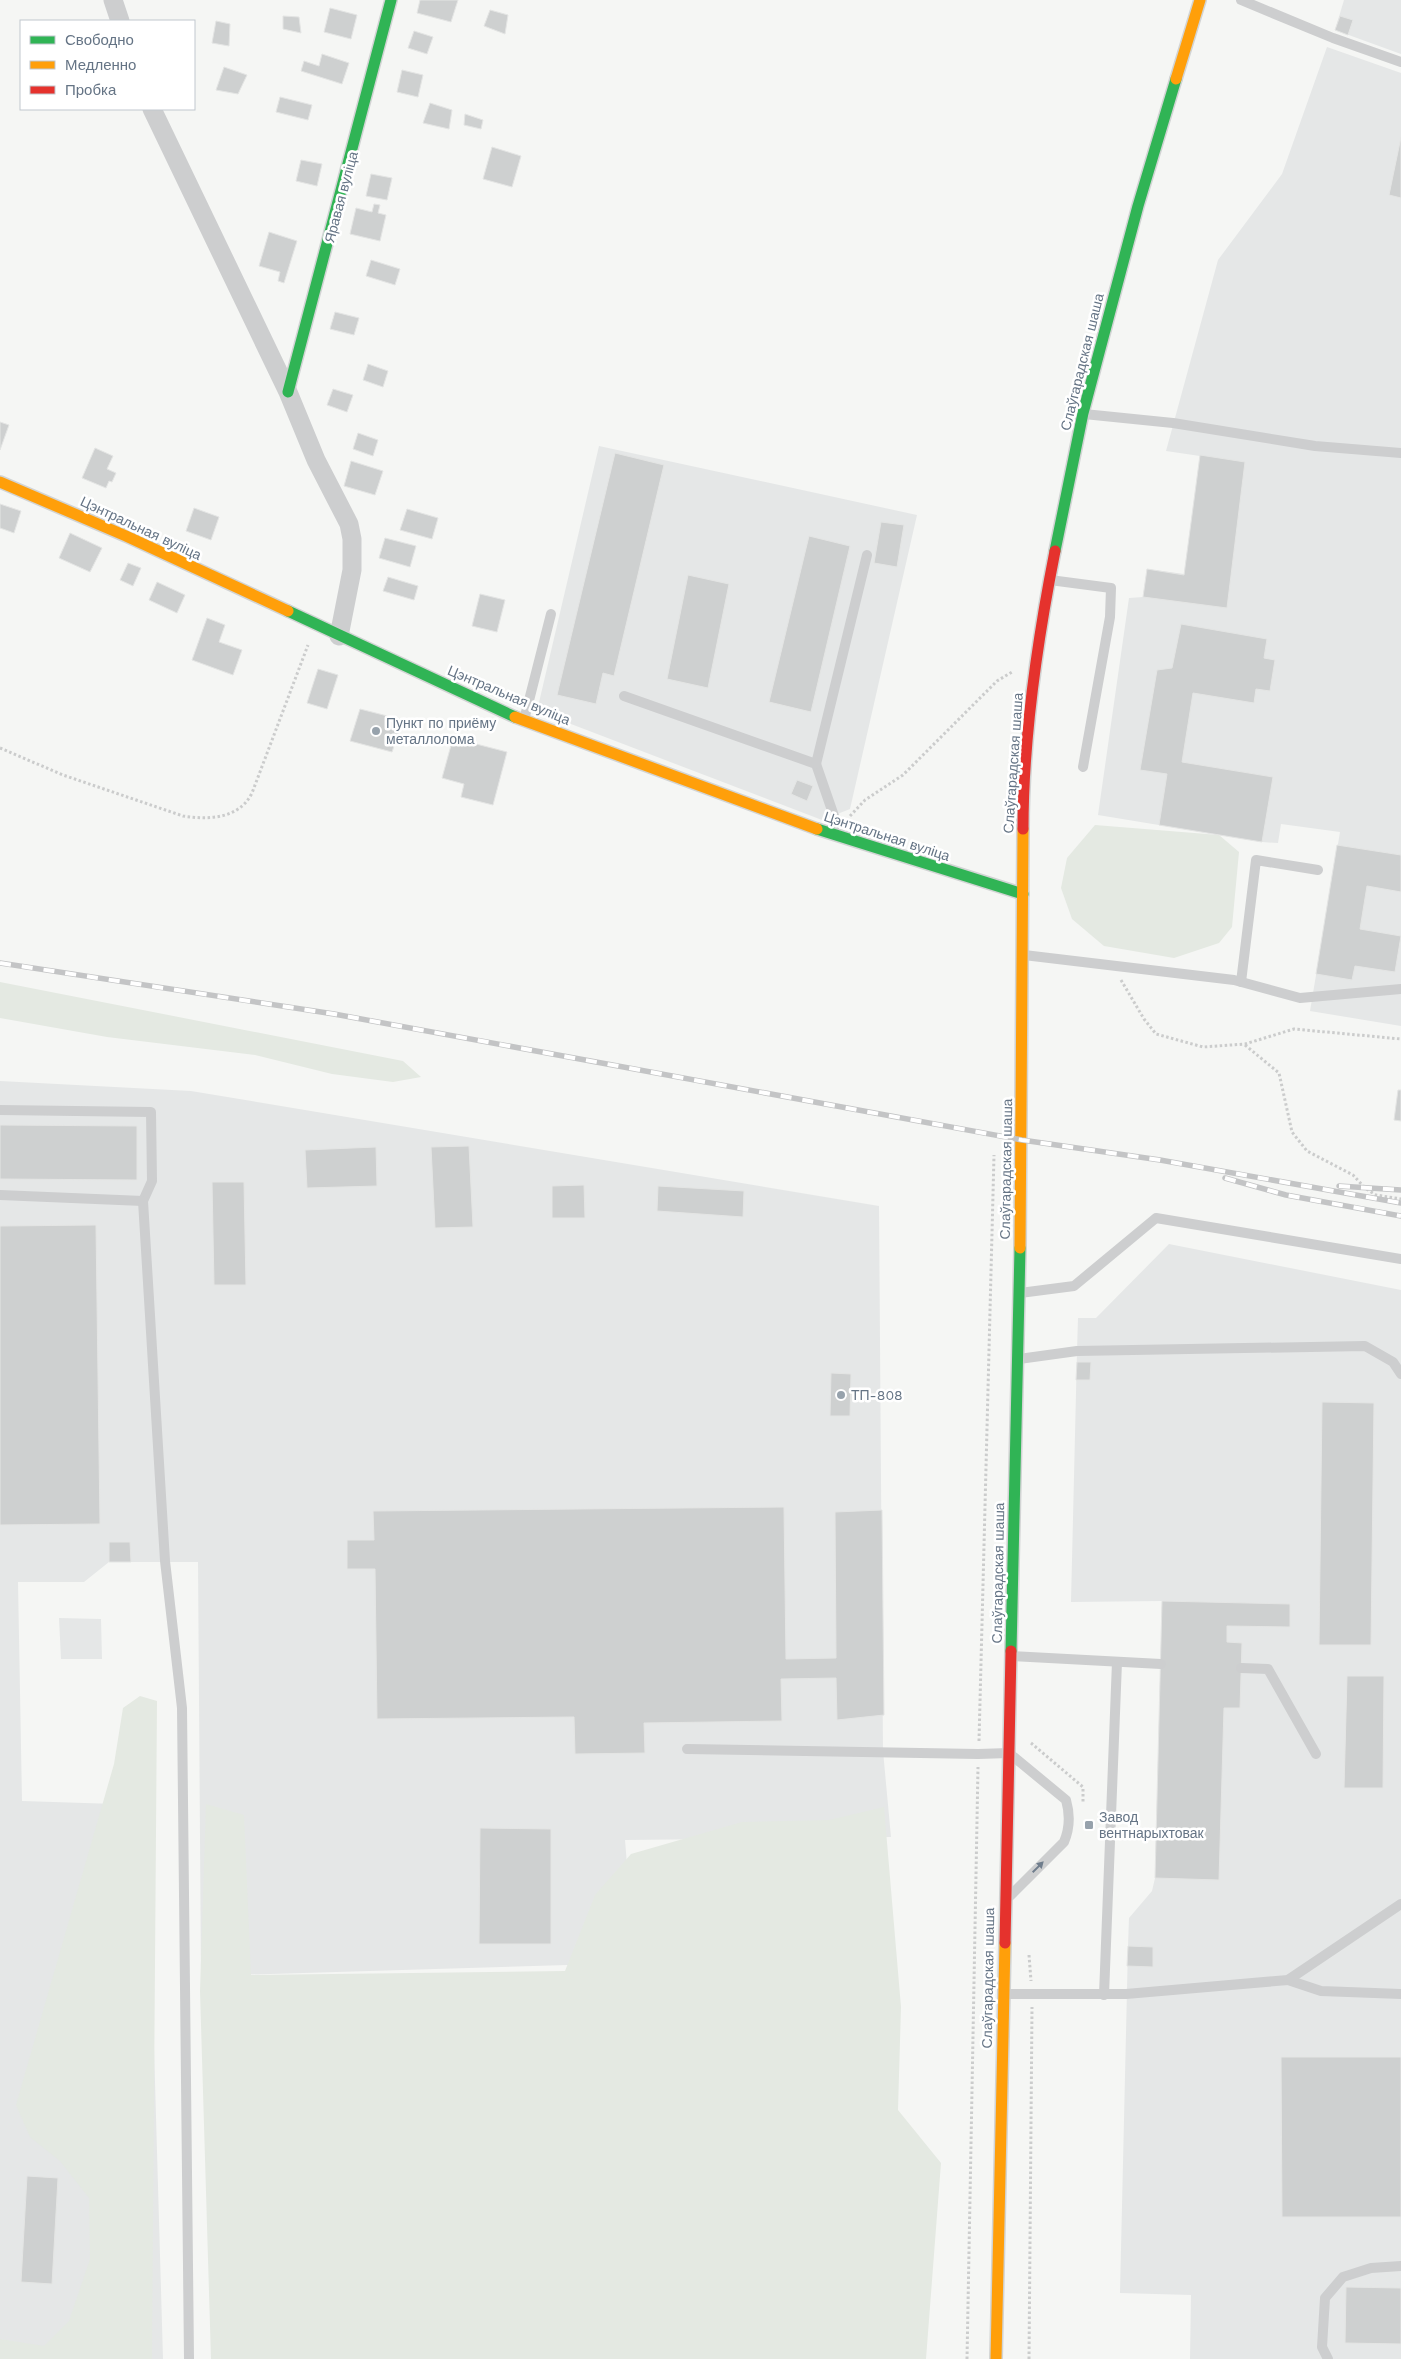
<svg xmlns="http://www.w3.org/2000/svg" width="1401" height="2359" font-family="'Work Sans',sans-serif">
  <style>
    .built { fill: #e5e7e7; fill-rule: evenodd }
    .green { fill: #e4e9e2 }
    .building { fill: #ced0d0; stroke: #e4e5e4 }
    .lines { fill: none; stroke-linecap: round; stroke-linejoin: round }
    .fast-casing { stroke: #d2d4d4; stroke-width: 14 }
    .slow-casing { stroke: #d2d4d4; stroke-width: 14 }
    .jam-casing { stroke: #d2d4d4; stroke-width: 14 }
    .path { stroke: #cbcccc; stroke-width: 3; stroke-dasharray: 2.5 2.5; stroke-linecap: butt }
    .lane { stroke: #cdcecf; stroke-width: 10 }
    .street { stroke: #cdcecf; stroke-width: 19 }
    .fast { stroke: #30b455; stroke-width: 11 }
    .slow { stroke: #ff9f0a; stroke-width: 11 }
    .jam { stroke: #e5322d; stroke-width: 11 }
    .rail-casing { stroke: #c3c4c5; stroke-width: 5.5 }
    .rail { stroke: #fff; stroke-width: 4; stroke-dasharray: 11; stroke-linecap: butt }
    .oneway { fill: #6f7d8c }
    .poi-dot { fill: #97a2ac; stroke: #fff; stroke-width: 2 }
    .labels { text-anchor: middle; stroke-width: 5; stroke-linejoin: round; paint-order: stroke }
    .street-label { font-size: 14px; fill: #657485; stroke: #fff }
    .poi-label { font-size: 14px; fill: #657485; stroke: #fff; text-anchor: start }
  </style>
  <rect width="100%" height="100%" fill="#f5f6f4"/>
  <g class="built">
    <polygon points="1344,0 1401,0 1401,54 1335,30"/>
    <polygon points="1327,47 1401,73 1401,1026 1310,1011 1340,832 1281,824 1278,843 1262,842 1098,815 1129,598 1143,597 1147,569 1184,574 1200,456 1166,451 1218,260 1282,174"/>
    <polygon points="599,446 917,515 850,809 822,820 537,711"/>
    <polygon points="0,1081 191,1091 879,1206 883,1751 891,1837 625,1840 635,1963 201,1976 198,1562 109,1562 84,1582 18,1582 22,1801 147,1805 163,2359 0,2359"/>
    <path d="M 1169,1244 L 1401,1290 L 1401,2359 L 1190,2359 L 1191,2295 L 1120,2293 L 1128,1946 L 1129,1918 L 1152,1891 L 1155,1878 L 1162,1601 L 1071,1602 L 1077,1351 L 1078,1318 L 1096,1318 ZM 1347,1676 L 1383,1676 L 1382,1788 L 1344,1788 Z"/>
    <polygon points="59,1618 101,1619 102,1659 61,1659"/>
  </g>
  <g class="green">
    <polygon points="1095,825 1219,835 1239,852 1232,927 1219,943 1174,958 1104,946 1072,919 1061,888 1067,858"/>
    <polygon points="0,982 403,1061 421,1077 393,1082 332,1074 255,1055 107,1037 0,1018"/>
    <polygon points="140,1696 157,1701 152,2359 0,2359 0,2339 44,2346 69,2321 90,2259 89,2198 60,2161 30,2137 16,2105 114,1764 123,1708"/>
    <polygon points="206,1804 244,1815 251,1975 565,1971 595,1895 631,1854 742,1822 829,1820 884,1807 901,2007 898,2110 941,2163 926,2359 211,2359 200,1991"/>
  </g>
  <g class="building">
    <polygon points="420,0 458,0 451,22 417,13"/>
    <polygon points="330,8 357,15 351,39 324,32"/>
    <polygon points="490,10 508,15 505,34 484,26"/>
    <polygon points="283,16 299,17 301,33 283,29"/>
    <polygon points="1340,16 1353,20 1348,35 1335,30"/>
    <polygon points="216,21 230,24 229,46 212,43"/>
    <polygon points="414,31 433,37 427,54 408,48"/>
    <polygon points="322,54 349,63 342,84 301,71 304,61 319,66"/>
    <polygon points="224,67 247,75 238,94 216,90"/>
    <polygon points="402,70 423,75 418,97 397,92"/>
    <polygon points="280,97 312,105 308,120 276,112"/>
    <polygon points="430,103 452,110 449,129 423,123"/>
    <polygon points="465,114 483,120 481,129 464,125"/>
    <polygon points="1401,137 1401,198 1389,195"/>
    <polygon points="492,147 521,156 512,187 483,179"/>
    <polygon points="301,160 322,164 317,186 296,181"/>
    <polygon points="371,174 392,178 387,200 366,196"/>
    <polygon points="374,204 380,205 378,213 386,215 380,241 350,234 356,208 372,212"/>
    <polygon points="269,232 297,241 284,283 278,281 280,272 259,266"/>
    <polygon points="371,260 400,269 395,285 366,276"/>
    <polygon points="335,312 359,318 354,335 330,329"/>
    <polygon points="368,364 388,371 383,387 363,380"/>
    <polygon points="333,389 353,395 347,412 327,405"/>
    <polygon points="0,422 9,425 0,450"/>
    <polygon points="358,433 378,440 373,456 353,449"/>
    <polygon points="95,448 113,456 107,469 116,473 112,482 109,481 106,488 82,478"/>
    <polygon points="615,453 664,465 614,676 603,673 596,704 557,695"/>
    <polygon points="1200,455 1245,462 1227,608 1143,597 1147,569 1184,575"/>
    <polygon points="351,461 383,471 375,495 344,486"/>
    <polygon points="0,504 21,511 14,533 0,528"/>
    <polygon points="194,508 219,517 211,540 186,531"/>
    <polygon points="407,509 438,518 432,539 400,530"/>
    <polygon points="881,522 904,525 897,567 874,563"/>
    <polygon points="70,533 102,548 90,572 59,558"/>
    <polygon points="809,536 850,546 811,712 769,702"/>
    <polygon points="385,538 416,546 410,567 379,558"/>
    <polygon points="128,563 141,568 133,586 120,580"/>
    <polygon points="688,575 729,584 708,688 667,679"/>
    <polygon points="388,577 418,586 414,600 383,591"/>
    <polygon points="157,582 185,595 177,613 149,600"/>
    <polygon points="480,594 505,600 497,632 472,626"/>
    <polygon points="207,618 225,625 219,642 242,650 233,675 192,660"/>
    <polygon points="1181,624 1267,639 1264,658 1275,660 1270,691 1256,689 1254,703 1193,693 1182,762 1273,777 1262,842 1159,825 1167,774 1140,770 1157,670 1172,668"/>
    <polygon points="318,669 338,675 327,709 307,703"/>
    <polygon points="360,709 403,720 392,752 350,741"/>
    <polygon points="453,738 507,752 493,805 461,797 464,784 442,778"/>
    <polygon points="797,780 813,786 807,801 791,794"/>
    <polygon points="1337,845 1401,855 1401,892 1367,886 1360,929 1401,936 1395,972 1355,966 1352,980 1316,974"/>
    <polygon points="1398,1090 1401,1090 1401,1121 1394,1120"/>
    <polygon points="0,1125 137,1126 137,1180 0,1179"/>
    <polygon points="469,1146 473,1227 435,1228 431,1147"/>
    <polygon points="376,1147 377,1186 307,1188 305,1150"/>
    <polygon points="212,1182 244,1182 246,1285 214,1285"/>
    <polygon points="584,1185 585,1218 552,1218 552,1186"/>
    <polygon points="658,1186 744,1191 743,1217 657,1211"/>
    <polygon points="96,1225 100,1524 0,1525 0,1226"/>
    <polygon points="1077,1362 1091,1362 1090,1380 1076,1380"/>
    <polygon points="831,1373 851,1374 850,1416 830,1416"/>
    <polygon points="1322,1402 1374,1403 1371,1645 1319,1645"/>
    <polygon points="784,1507 786,1659 836,1658 835,1512 882,1510 884,1715 837,1720 836,1678 781,1679 782,1721 644,1723 645,1753 575,1754 574,1717 377,1719 375,1569 347,1569 347,1540 374,1540 373,1511"/>
    <polygon points="109,1542 130,1542 131,1562 109,1562"/>
    <polygon points="1162,1601 1290,1604 1290,1627 1227,1626 1227,1642 1242,1643 1240,1708 1224,1708 1219,1880 1155,1878"/>
    <polygon points="1347,1676 1384,1676 1383,1788 1344,1788"/>
    <polygon points="480,1828 551,1829 551,1944 479,1944"/>
    <polygon points="1128,1946 1153,1947 1153,1967 1127,1966"/>
    <polygon points="1281,2057 1401,2057 1401,2217 1282,2217"/>
    <polygon points="27,2176 58,2178 52,2284 21,2282"/>
    <polygon points="1346,2287 1401,2288 1401,2344 1345,2343"/>
  </g>
  <g class="lines">
    <defs>
      <g id="fast">
        <polyline points="288,392 391,0"/>
        <polyline points="1055,551 1083,413 1138,206 1176,79"/>
        <polyline points="288,611 515,717"/>
        <polyline points="817,829 1023,894"/>
        <polyline points="1011,1651 1020,1248"/>
      </g>
      <g id="slow">
        <polyline points="1176,79 1200,0"/>
        <polyline points="0,482 126,536 288,611"/>
        <polyline points="515,717 817,829"/>
        <polyline points="1020,1248 1023,829"/>
        <polyline points="996,2359 1005,1943"/>
      </g>
      <g id="jam">
        <path d="M 1023,829 C 1023,736 1037,642 1055,551"/>
        <polyline points="1005,1943 1011,1651"/>
      </g>
    </defs>
    <use href="#fast" class="fast-casing"/>
    <use href="#slow" class="slow-casing"/>
    <use href="#jam" class="jam-casing"/>
    <g class="path">
      <path d="M 0,748 L 63,775 L 183,816 C 209,820 239,819 252,793 L 308,645"/>
      <polyline points="850,816 865,800 903,775 997,681 1012,672"/>
      <polyline points="1121,980 1144,1019 1156,1034 1203,1047 1245,1044 1294,1029 1401,1039"/>
      <polyline points="1245,1045 1279,1073 1292,1132 1307,1151 1353,1175 1365,1188 1376,1195 1401,1199"/>
      <polyline points="979,1741 994,1155"/>
      <polyline points="1031,1743 1083,1787 1083,1802"/>
      <polyline points="1029,1955 1031,1981"/>
      <polyline points="967,2359 978,1767"/>
      <polyline points="1029,2359 1032,2007"/>
    </g>
    <g class="lane">
      <polyline points="1241,0 1333,38 1401,62"/>
      <polyline points="1084,414 1173,423 1315,446 1401,453"/>
      <polyline points="1050,580 1111,588 1110,617 1083,767"/>
      <polyline points="624,696 816,764 834,816 834,834"/>
      <polyline points="524,720 551,614"/>
      <polyline points="816,764 867,555"/>
      <polyline points="1024,955 1234,980 1300,998 1401,989"/>
      <polyline points="1241,982 1256,860 1318,870"/>
      <polyline points="0,1110 151,1112 152,1181 143,1201 165,1561 182,1708 189,2359"/>
      <polyline points="0,1195 143,1201"/>
      <polyline points="1020,1293 1074,1286 1156,1218 1401,1259"/>
      <polyline points="1019,1359 1077,1351 1365,1346 1393,1362 1401,1374"/>
      <polyline points="1012,1656 1161,1664"/>
      <polyline points="1241,1668 1268,1669 1316,1754"/>
      <path d="M 687,1749 L 978,1754 L 1009,1753 L 1066,1800 C 1070,1814 1070,1828 1064,1842 L 1010,1896"/>
      <polyline points="1288,1980 1321,1991 1401,1994"/>
      <polyline points="1004,1994 1126,1994 1288,1980 1401,1904"/>
      <polyline points="1104,1995 1117,1662"/>
      <polyline points="1328,2359 1322,2347 1325,2298 1343,2277 1371,2268 1401,2266"/>
    </g>
    <g class="street">
      <polyline points="113,0 120,21"/>
      <polyline points="152,109 288,392 316,460 349,524 352,539 352,570 339,636"/>
    </g>
    <use href="#fast" class="fast"/>
    <use href="#slow" class="slow"/>
    <use href="#jam" class="jam"/>
    <defs>
      <g id="rail">
        <polyline points="0,963 334,1014 1022,1140 1160,1160 1401,1203"/>
        <polyline points="1225,1178 1286,1195 1401,1216"/>
        <polyline points="1339,1186 1401,1190"/>
      </g>
    </defs>
    <use href="#rail" class="rail-casing"/>
    <use href="#rail" class="rail"/>
  </g>
  <defs><path id="oneway-solid" d="M-6-.8H1V-3.2L6.5 0L1 3.2V.8H-6Z" transform="scale(1.25)"/></defs>
  <use class="oneway" href="#oneway-solid" transform="translate(1038 1867) rotate(-45)"/>
  <g class="poi-dot">
    <circle cx="376" cy="731" r="5"/>
    <circle cx="841" cy="1395" r="5"/>
    <rect x="1084" y="1820" width="10" height="10" rx="2.5"/>
  </g>
  <g class="labels">
    <g class="street-label">
      <text transform="translate(341 197) rotate(-75)" y="5">Яравая вуліца</text>
      <text transform="translate(1082 362) rotate(-76)" y="5">Слаўгарадская шаша</text>
      <text transform="translate(141 528) rotate(25)" y="5">Цэнтральная вуліца</text>
      <text transform="translate(509 695) rotate(23)" y="5">Цэнтральная вуліца</text>
      <text transform="translate(1013 763) rotate(-86)" y="5">Слаўгарадская шаша</text>
      <text transform="translate(887 836) rotate(18)" y="5">Цэнтральная вуліца</text>
      <text transform="translate(1006 1169) rotate(-89)" y="5">Слаўгарадская шаша</text>
      <text transform="translate(998 1573) rotate(-89)" y="5">Слаўгарадская шаша</text>
      <text transform="translate(988 1978) rotate(-89)" y="5">Слаўгарадская шаша</text>
    </g>
    <g class="poi-label">
      <text x="386" y="728">Пункт по приёму<tspan x="386" dy="16">металлолома</tspan></text>
      <text x="851" y="1400">ТП-808</text>
      <text x="1099" y="1822">Завод<tspan x="1099" dy="16">вентнарыхтовак</tspan></text>
    </g>
  </g>
  <rect x="20" y="20" width="175" height="90" fill="#ffffff" stroke="#c1c7ce"/>
  <rect x="30" y="36" width="25" height="8" fill="#30b455" stroke="#c1c7ce"/>
  <text x="65" y="45" font-size="15" fill="#657485">Свободно</text>
  <rect x="30" y="61" width="25" height="8" fill="#ff9f0a" stroke="#c1c7ce"/>
  <text x="65" y="70" font-size="15" fill="#657485">Медленно</text>
  <rect x="30" y="86" width="25" height="8" fill="#e5322d" stroke="#c1c7ce"/>
  <text x="65" y="95" font-size="15" fill="#657485">Пробка</text>
</svg>
